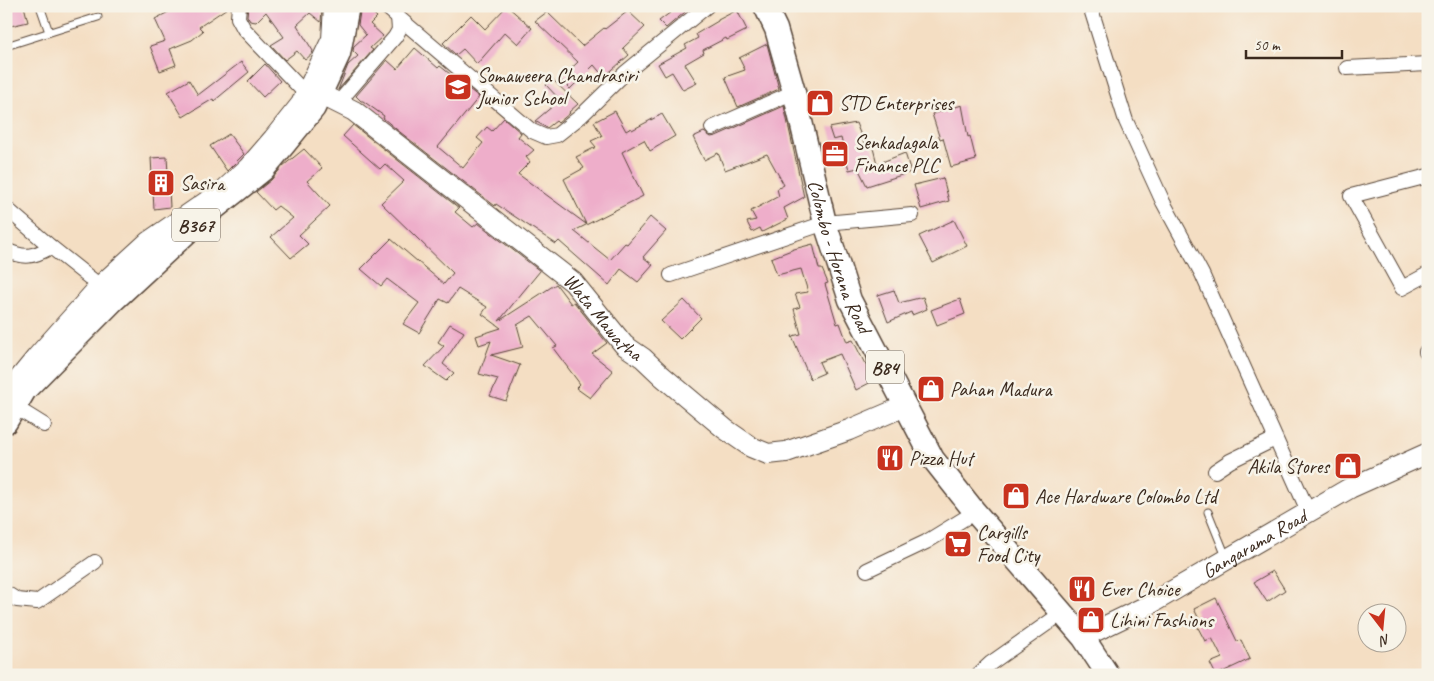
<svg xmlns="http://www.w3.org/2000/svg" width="1434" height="681" font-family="Caveat,sans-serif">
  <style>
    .building { fill: #eeaeca }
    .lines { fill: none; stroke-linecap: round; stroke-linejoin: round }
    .lane-casing { stroke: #574537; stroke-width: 9 }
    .street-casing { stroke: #574537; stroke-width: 16 }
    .secondary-casing { stroke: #574537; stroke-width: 22 }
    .primary-casing { stroke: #574537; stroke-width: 25 }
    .lane { stroke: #fff; stroke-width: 7 }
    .street { stroke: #fff; stroke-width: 14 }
    .secondary { stroke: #fff; stroke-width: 20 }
    .primary { stroke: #fff; stroke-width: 22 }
    .labels { text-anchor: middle; stroke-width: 5; stroke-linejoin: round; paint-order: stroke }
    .shield { fill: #f7f3e8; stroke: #73665b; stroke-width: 1 }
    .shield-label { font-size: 19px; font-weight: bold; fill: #3b2a1e }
    .poi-label { font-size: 20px; fill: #3b2a1e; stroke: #f7f3e8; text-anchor: start }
    .street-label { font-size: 20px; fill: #3b2a1e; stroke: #f7f3e8 }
  </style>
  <rect width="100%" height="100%" fill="#f7f3e8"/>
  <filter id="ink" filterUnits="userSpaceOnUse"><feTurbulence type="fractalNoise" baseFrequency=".02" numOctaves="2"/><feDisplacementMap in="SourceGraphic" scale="10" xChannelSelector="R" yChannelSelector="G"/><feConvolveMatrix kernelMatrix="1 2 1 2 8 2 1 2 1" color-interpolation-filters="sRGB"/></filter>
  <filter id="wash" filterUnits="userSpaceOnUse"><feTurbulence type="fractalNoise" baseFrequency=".0096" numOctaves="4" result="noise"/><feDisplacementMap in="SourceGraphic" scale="20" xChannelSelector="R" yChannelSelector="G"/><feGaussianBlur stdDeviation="1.12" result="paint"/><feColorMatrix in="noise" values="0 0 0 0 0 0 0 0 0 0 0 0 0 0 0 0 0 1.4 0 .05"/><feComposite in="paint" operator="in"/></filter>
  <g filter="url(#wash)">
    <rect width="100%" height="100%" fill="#f4dec3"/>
    <g id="blocks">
      <g class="building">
        <polygon points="6,6 24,6 28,22 6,27"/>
        <polygon points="180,6 230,6 199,27 203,31 192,40 170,49 176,65 160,71 150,46 165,41 155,19"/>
        <polygon points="248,6 317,6 322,10 321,22 310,13 297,25 313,51 312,54 305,60 297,51 285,60 271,45 284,37 266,12 256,22 250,21 247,16"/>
        <polygon points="507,6 532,28 518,44 505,32 477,64 463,49 456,55 443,43 471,15 485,29"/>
        <polygon points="679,6 685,12 666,28 659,21"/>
        <polygon points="366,7 377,17 370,24 383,36 370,48 373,50 338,90 348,65 358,56 353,51 354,46 366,35 358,25 360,12"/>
        <polygon points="737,10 747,30 727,40 726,38 703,50 704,53 685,64 697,83 683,90 672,72 665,76 658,64 687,48 685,45 698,38 696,34 718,21 718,20"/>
        <polygon points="628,11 645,27 623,48 629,55 604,77 594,65 570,89 560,79 578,62 535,21 547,12 582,46 604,28 605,29"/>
        <polygon points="767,44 779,89 738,107 725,77 745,70 739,58"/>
        <polygon points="415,48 438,68 440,66 479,97 438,147 463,168 483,143 477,138 487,127 492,131 504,118 521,133 518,137 534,150 526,157 530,162 518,174 586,224 564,179 584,168 576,157 596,147 591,141 602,136 594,122 615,111 626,131 631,128 632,130 662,114 675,136 650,151 644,140 622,152 643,196 574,231 610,260 625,243 627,244 650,217 666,231 643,257 653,265 638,282 621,269 609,285 559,241 556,244 496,204 495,206 396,129 383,118 384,116 363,101 361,101 356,96 387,60 397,69"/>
        <polygon points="241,62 249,72 214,101 213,99 183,117 168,92 189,80 198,95"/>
        <polygon points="265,64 280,81 263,97 248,81"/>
        <polygon points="552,79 578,104 569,112 570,113 558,123 556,121 547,128 535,121 560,100 546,85"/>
        <polygon points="962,105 968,137 970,136 976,160 951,167 943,138 940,139 932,114"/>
        <polygon points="784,106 804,197 784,208 788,219 762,232 760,228 752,232 747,222 756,220 751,211 779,196 777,189 784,185 767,154 725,170 718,153 704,160 693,137 704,132 711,137 716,136"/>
        <polygon points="856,123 865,146 872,144 877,164 905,153 911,172 867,186 858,168 849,170 841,138 833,140 829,128"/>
        <polygon points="353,125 459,208 455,212 473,227 478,223 540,271 499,321 556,284 571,304 574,302 607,343 592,354 613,371 590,398 576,388 580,384 553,348 557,346 532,316 517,325 523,347 491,355 520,365 506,401 490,396 498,379 479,374 491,341 479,345 476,336 501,328 482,314 487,307 458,289 448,303 440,299 419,333 403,324 419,303 387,279 381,286 361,269 391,239 444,284 453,273 381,203 404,181 385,164 380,169 343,136"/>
        <polygon points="229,134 244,154 227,171 210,146"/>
        <polygon points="304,149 322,168 307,181 330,206 299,235 308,244 291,258 271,237 293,218 278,206 273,210 256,192 271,180 283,166"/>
        <polygon points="167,157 170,207 154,209 151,158"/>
        <polygon points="943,178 949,201 921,209 914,185"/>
        <polygon points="954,220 967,246 933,263 919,236"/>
        <polygon points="813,244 819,269 822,269 828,283 825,284 837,324 840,323 847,342 853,340 865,364 867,363 875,380 856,390 840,354 819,362 824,373 810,379 792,336 801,334 794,309 800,307 795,294 808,292 801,269 777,275 771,258 794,249"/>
        <polygon points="894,290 899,303 923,297 927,309 912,315 911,312 888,322 878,295"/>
        <polygon points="960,299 965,314 937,325 931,310"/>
        <polygon points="684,300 701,318 680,339 661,321"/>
        <polygon points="450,324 464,332 443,364 454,373 446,381 425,366 444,346 438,342"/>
        <polygon points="1273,571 1285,590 1267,602 1254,582"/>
        <polygon points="1216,598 1237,641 1241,640 1250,659 1216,675 1210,663 1222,658 1212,638 1205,641 1196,624 1200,621 1194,609"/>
      </g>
    </g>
  </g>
  <g filter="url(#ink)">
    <use href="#blocks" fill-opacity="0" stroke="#574537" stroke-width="1"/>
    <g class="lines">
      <defs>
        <g id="lane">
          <polyline points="40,6 49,32"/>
          <polyline points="6,46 98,17"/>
          <polyline points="1208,512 1227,559"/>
        </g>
        <g id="street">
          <polyline points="239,6 238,18 244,29 306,94"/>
          <polyline points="385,6 532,131 546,137 557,135 581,116 625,73 707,6"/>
          <polyline points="1090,6 1126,121 1163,202 1202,274 1308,511"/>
          <polyline points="1347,68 1428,64"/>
          <polyline points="338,103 395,37 399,30 398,17"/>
          <polyline points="712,128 794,92"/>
          <polyline points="1428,176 1351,196 1402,288 1428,274"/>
          <polyline points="6,208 51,247"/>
          <path d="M 6,250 C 25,259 33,257 51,247 L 100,286 L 104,291"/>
          <polyline points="671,275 825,223 912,215"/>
          <polyline points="1426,352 1428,352"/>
          <polyline points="15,407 44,425"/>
          <polyline points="1215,471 1230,461 1275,439"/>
          <polyline points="867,570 926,542 975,512"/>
          <polyline points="6,593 17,600 37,602 95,562"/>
          <polyline points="978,675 991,663 1062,613"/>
        </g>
        <g id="secondary">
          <path id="s1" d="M 320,94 L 354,111 L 573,282 L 624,345 L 643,358 L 662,376 L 725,429 L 751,447 L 768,454 L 786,452 L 849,430 L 905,406"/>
          <polyline points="6,399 18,380 36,358 100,286 148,242 225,189 248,168 273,139 301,104 332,39 334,6"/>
          <path id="s2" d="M 1083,637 L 1143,608 L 1350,488 L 1428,453"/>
        </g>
        <g id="primary">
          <path id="s3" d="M 765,6 L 776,29 L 794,92 L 825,223 L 850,300 L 933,459 L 975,512 L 1083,637 L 1108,675"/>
          <polyline points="6,422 25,390 113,301 205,216 263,170 284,145 314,108 339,54 348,6"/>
        </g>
      </defs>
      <use href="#lane" class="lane-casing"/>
      <use href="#street" class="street-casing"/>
      <use href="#secondary" class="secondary-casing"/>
      <use href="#primary" class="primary-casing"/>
      <use href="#lane" class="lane"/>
      <use href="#street" class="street"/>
      <use href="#secondary" class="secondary"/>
      <use href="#primary" class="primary"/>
    </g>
  </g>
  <defs>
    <symbol id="school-square" viewBox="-11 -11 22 22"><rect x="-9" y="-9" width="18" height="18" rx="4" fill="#c8321e" stroke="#f7f3e8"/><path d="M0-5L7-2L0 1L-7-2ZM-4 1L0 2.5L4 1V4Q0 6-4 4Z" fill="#fff"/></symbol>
    <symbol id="shop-square" viewBox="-11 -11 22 22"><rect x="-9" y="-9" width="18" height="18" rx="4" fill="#c8321e" stroke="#f7f3e8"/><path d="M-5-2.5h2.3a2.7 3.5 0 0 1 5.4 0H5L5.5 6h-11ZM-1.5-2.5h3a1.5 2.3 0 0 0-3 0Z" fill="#fff"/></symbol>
    <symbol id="office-square" viewBox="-11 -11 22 22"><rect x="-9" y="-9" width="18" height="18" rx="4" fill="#c8321e" stroke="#f7f3e8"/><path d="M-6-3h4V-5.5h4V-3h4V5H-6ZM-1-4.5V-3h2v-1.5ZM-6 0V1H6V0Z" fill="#fff"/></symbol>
    <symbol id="building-square" viewBox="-11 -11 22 22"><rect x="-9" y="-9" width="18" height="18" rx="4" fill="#c8321e" stroke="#f7f3e8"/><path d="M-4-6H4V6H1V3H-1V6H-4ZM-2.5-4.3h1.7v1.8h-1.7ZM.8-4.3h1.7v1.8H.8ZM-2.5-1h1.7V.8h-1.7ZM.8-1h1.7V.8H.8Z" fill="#fff"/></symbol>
    <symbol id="restaurant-square" viewBox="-11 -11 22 22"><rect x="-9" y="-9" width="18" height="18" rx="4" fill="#c8321e" stroke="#f7f3e8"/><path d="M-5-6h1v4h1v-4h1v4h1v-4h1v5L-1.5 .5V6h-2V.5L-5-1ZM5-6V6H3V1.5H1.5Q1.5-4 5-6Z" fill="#fff"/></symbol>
    <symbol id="supermarket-square" viewBox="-11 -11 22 22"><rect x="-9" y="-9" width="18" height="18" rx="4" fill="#c8321e" stroke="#f7f3e8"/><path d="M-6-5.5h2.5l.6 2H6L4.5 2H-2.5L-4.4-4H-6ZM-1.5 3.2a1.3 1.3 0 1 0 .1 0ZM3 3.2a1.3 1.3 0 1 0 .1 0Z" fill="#fff"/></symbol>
  </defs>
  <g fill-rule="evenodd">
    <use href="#school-square" x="442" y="71" width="32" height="32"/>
    <use href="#shop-square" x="804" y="87" width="32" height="32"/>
    <use href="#office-square" x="819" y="138" width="32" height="32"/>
    <use href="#building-square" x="145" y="167" width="32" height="32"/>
    <use href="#shop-square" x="915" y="373" width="32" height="32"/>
    <use href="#restaurant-square" x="874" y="442" width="32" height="32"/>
    <use href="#shop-square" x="1332" y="450" width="32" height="32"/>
    <use href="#shop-square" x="1000" y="480" width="32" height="32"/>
    <use href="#supermarket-square" x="942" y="528" width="32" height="32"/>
    <use href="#restaurant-square" x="1066" y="573" width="32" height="32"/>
    <use href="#shop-square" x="1075" y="604" width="32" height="32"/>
  </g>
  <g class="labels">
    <g class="shield">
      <rect x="172" y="208.5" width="48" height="33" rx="4"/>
      <rect x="866" y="350.5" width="38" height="33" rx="4"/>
    </g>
    <g class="shield-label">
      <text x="196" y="232">B367</text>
      <text x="885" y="374">B84</text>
    </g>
    <g class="poi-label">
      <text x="477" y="82">Somaweera Chandrasiri<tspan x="477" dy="23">Junior School</tspan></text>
      <text x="839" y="110">STD Enterprises</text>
      <text x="854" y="149">Senkadagala<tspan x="854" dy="23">Finance PLC</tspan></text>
      <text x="180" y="190">Sasira</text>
      <text x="950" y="396">Pahan Madura</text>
      <text x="909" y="465">Pizza Hut</text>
      <text x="1329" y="473" text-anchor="end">Akila Stores</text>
      <text x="1035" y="503">Ace Hardware Colombo Ltd</text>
      <text x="977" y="539">Cargills<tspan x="977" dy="23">Food City</tspan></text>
      <text x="1101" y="596">Ever Choice</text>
      <text x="1110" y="627">Lihini Fashions</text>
    </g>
    <g class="street-label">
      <text dy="7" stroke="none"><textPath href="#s3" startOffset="262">Colombo - Horana Road</textPath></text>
      <text dy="7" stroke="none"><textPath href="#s1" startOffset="362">Wata Mawatha</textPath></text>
      <text dy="7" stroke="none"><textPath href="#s2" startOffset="195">Gangarama Road</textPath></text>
    </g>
  </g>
  <rect width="1434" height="681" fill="none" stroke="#f7f3e8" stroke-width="25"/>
  <g transform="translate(1382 628) rotate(164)"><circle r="24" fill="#f7f3e8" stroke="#aca397"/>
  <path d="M0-4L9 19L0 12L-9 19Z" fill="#c8321e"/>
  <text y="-8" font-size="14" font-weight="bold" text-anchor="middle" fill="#3b2a1e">N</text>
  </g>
  <path d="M1246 50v8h96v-8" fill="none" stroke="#3b2a1e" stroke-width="2.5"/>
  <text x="1254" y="50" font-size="15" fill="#3b2a1e" stroke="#f7f3e8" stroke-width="4" paint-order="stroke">50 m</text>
</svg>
